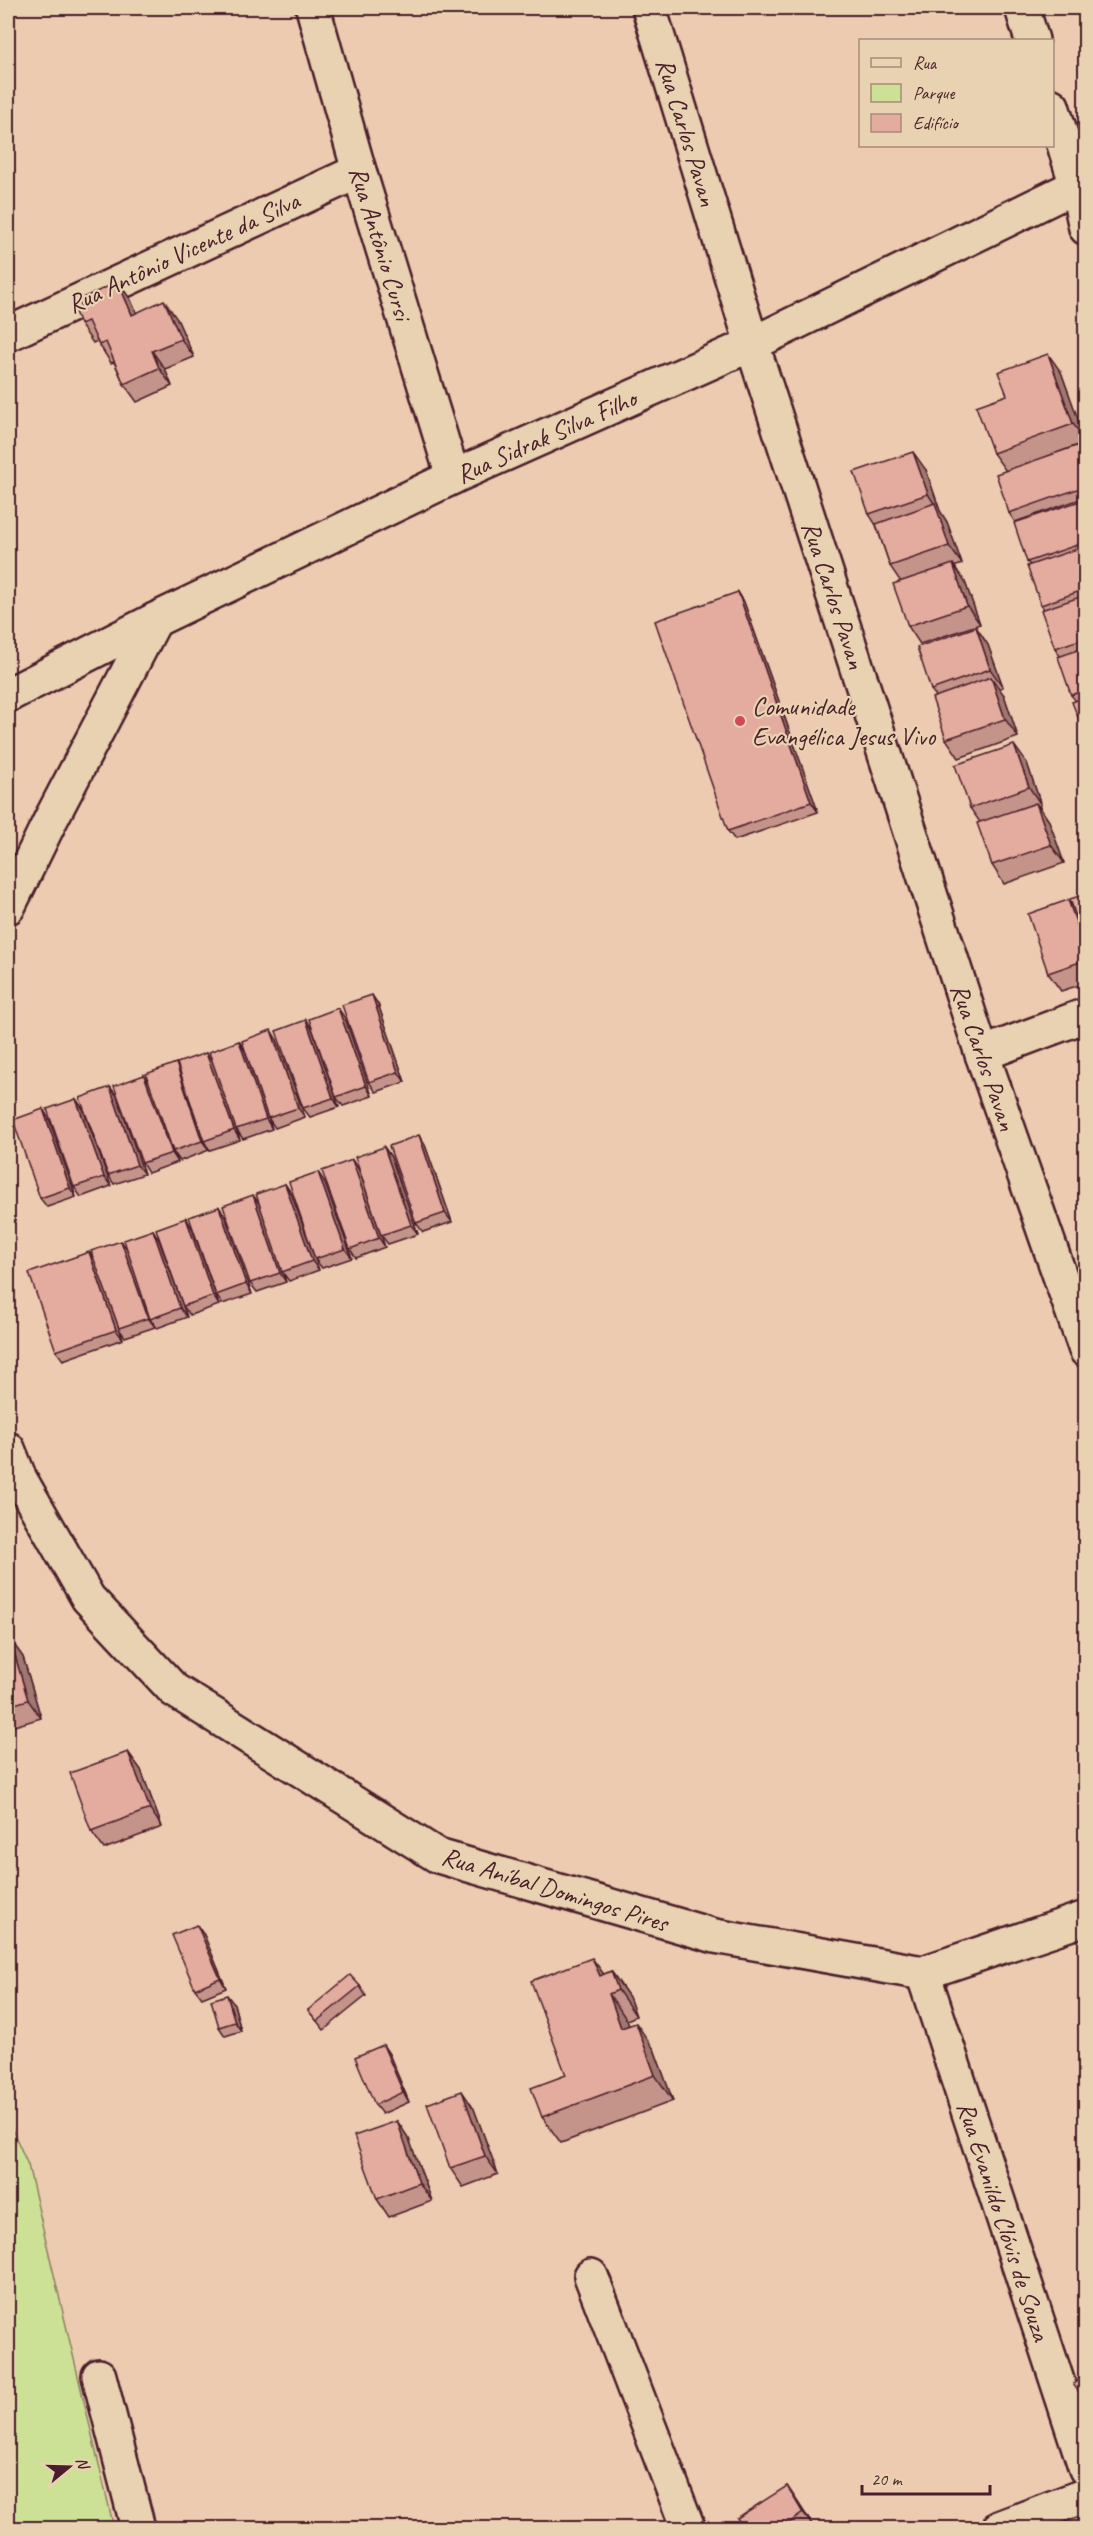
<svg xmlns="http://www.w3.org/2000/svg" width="1093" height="2536" font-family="Caveat,sans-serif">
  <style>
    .green { fill: #cce196; stroke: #8b8060; stroke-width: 1.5 }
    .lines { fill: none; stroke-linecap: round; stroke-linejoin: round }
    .street-casing { stroke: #4a1f2b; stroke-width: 38 }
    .street { stroke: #e8d2b1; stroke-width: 33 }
    .wall { fill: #c49389; stroke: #4a1f2b; stroke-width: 1.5 }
    .shaded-wall { fill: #a0786f; stroke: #4a1f2b; stroke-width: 1.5 }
    .building { fill: #e4ab9f; stroke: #4a1f2b; stroke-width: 1.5 }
    .poi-dot { fill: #d1495b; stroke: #e8d2b1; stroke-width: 2 }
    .labels { text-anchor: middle; stroke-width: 4.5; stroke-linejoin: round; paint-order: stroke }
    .street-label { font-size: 26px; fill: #4a1f2b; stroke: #e8d2b1 }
    .poi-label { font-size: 26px; fill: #4a1f2b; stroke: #e8d2b1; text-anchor: start }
  </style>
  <rect width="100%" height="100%" fill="#eccbb0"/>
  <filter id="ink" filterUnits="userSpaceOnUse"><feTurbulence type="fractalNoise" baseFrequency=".0167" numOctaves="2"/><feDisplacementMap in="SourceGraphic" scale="12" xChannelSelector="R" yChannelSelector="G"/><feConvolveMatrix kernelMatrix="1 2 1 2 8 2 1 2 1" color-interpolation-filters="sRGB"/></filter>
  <g filter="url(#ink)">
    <polygon class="green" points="8,2120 28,2165 114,2528 8,2528"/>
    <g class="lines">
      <defs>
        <g id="street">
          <polyline points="313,8 359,171 453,477"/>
          <polyline points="649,8 752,344 982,1054 1086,1350"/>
          <polyline points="1022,8 1032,40"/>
          <polyline points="1052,106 1077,186 1086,228"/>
          <polyline points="8,334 359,171"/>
          <polyline points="8,695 155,620 453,477 752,344 1086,181"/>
          <polyline points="8,907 51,819 155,620"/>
          <polyline points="982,1054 1086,1015"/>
          <polyline points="8,1449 20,1479 88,1598 174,1690 438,1856 715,1936 923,1973 1086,1918"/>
          <polyline points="923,1973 1086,2469"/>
          <polyline points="591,2276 688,2528"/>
          <polyline points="99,2376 138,2528"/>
          <polyline points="999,2528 1086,2495"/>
        </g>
      </defs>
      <use href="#street" class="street-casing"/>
      <use href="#street" class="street"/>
    </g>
    <g class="wall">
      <polygon points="118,282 131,300 136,313 177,319 194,357 165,369 172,386 137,402 124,384 114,362 111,363 97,341 93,343 80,324 82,309"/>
      <polygon points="1061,372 1086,442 1043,458 1086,445 1086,497 1015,522 1009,513 1006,471 993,453"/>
      <polygon points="926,470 940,511 947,522 962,564 954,567 965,582 980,624 920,644 908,626 901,582 890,566 876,525 869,514"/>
      <polygon points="1086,499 1086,738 1076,701 1071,695 1060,656 1055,648 1044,609 1041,605 1030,565 1027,562"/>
      <polygon points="738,592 744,602 818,812 735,840 728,831"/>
      <polygon points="976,627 988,645 1003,687 999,689 1004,695 1018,737 959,758 946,739 936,696 931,690"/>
      <polygon points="1027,763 1041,805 1039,806 1049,821 1064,863 1004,884 992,865 980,822 970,808"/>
      <polygon points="1086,894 1086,983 1061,991 1048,973 1068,900 1071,904"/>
      <polygon points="378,1004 405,1082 376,1092 369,1082"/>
      <polygon points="345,1018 372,1096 343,1106 336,1097"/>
      <polygon points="306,1020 312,1029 339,1107 310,1117 303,1108"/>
      <polygon points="277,1040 305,1117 275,1128 269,1119 272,1129 243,1139 237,1130 240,1140 210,1150 207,1146 209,1150 180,1161 175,1154 178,1162 148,1173 142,1163 144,1075 149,1082 176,1063 179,1067 206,1053 212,1061 239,1041 245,1050"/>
      <polygon points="110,1087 117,1096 144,1174 114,1184 108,1175"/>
      <polygon points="76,1099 83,1109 111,1186 81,1197 74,1187"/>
      <polygon points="43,1109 49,1119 76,1197 47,1207 40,1198"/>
      <polygon points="425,1145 452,1222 423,1232 416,1223"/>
      <polygon points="384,1147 391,1157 418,1234 388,1244 381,1235"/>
      <polygon points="352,1160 359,1170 385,1247 356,1258 350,1249"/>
      <polygon points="324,1181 352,1258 322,1268 315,1259"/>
      <polygon points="285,1184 291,1193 319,1270 289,1281 283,1273 286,1282 257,1292 250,1283"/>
      <polygon points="219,1207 225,1216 252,1294 222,1304 216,1295"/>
      <polygon points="186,1218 192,1228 219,1305 190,1315 183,1306"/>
      <polygon points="153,1230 159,1240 187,1317 157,1328 153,1322 155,1327 125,1337 119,1329 123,1339 63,1360 56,1351 95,1261 126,1247"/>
      <polygon points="10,1639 23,1657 41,1718 8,1728 8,1640"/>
      <polygon points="128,1752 141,1770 162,1827 104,1849 91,1831"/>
      <polygon points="204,1935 226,1988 202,1998 195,1989"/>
      <polygon points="611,1971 629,1997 636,2016 627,2020 629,2026 654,2049 673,2101 561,2143 542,2117 566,2075 604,1974"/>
      <polygon points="360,1986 366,1996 324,2030 308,2010"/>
      <polygon points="234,2004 241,2031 225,2036 219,2027"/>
      <polygon points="383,2045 389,2054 409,2102 382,2114 375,2105"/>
      <polygon points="474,2109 498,2174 463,2187 450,2168"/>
      <polygon points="397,2121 409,2139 432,2201 389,2217 377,2199"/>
      <polygon points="787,2486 815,2529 744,2529"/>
    </g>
    <g class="shaded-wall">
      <polygon points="118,282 131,300 145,333 132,315"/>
      <polygon points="164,300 177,319 194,357 181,339"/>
      <polygon points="152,351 165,369 172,386 159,368"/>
      <polygon points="1048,354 1061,372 1086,441 1073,424"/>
      <polygon points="913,452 926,470 940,511 947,522 962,564 949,546 935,505 928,494"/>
      <polygon points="953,564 965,582 980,624 967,606"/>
      <polygon points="738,592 744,602 818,812 811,802"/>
      <polygon points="976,627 988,645 1003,687 990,669"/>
      <polygon points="991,677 1004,695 1018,737 1005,719"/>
      <polygon points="1014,745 1027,763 1041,805 1029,787"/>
      <polygon points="1036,803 1049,821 1064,863 1051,845"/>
      <polygon points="1068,900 1081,918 1086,931 1086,950"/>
      <polygon points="372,995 378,1004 405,1082 398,1072"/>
      <polygon points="338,1008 345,1018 372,1096 366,1086"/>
      <polygon points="306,1020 312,1029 339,1107 333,1098"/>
      <polygon points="271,1030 277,1040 305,1117 298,1108"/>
      <polygon points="239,1041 245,1051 272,1129 266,1119"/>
      <polygon points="206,1053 213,1062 240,1140 234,1130"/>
      <polygon points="176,1063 182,1072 204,1141 207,1146 209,1150 202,1141"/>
      <polygon points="144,1075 151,1085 173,1151 178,1162 172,1153"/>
      <polygon points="110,1087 117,1096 144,1174 137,1165"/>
      <polygon points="76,1099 83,1109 111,1186 104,1177"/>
      <polygon points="43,1109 49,1119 76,1197 70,1188"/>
      <polygon points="419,1135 425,1145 452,1222 445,1213"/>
      <polygon points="384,1147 391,1157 418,1234 411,1225"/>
      <polygon points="352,1160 359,1170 385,1247 379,1238"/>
      <polygon points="318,1172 324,1181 352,1258 345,1249"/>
      <polygon points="285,1184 291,1193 319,1270 312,1261"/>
      <polygon points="253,1195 260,1205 286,1282 280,1273"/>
      <polygon points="219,1207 225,1216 252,1294 246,1284"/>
      <polygon points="186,1218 192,1228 219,1305 213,1296"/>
      <polygon points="153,1230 159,1240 187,1317 180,1308"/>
      <polygon points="121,1241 128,1250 150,1319 155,1327 148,1318"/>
      <polygon points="89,1252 96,1262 123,1339 116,1330"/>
      <polygon points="10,1639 23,1657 41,1718 28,1700"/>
      <polygon points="128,1752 141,1770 162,1827 150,1809"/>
      <polygon points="197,1925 204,1935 226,1988 220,1978"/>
      <polygon points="592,1958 611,1984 600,1976"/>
      <polygon points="611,1971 629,1997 636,2016 618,1990"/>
      <polygon points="609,1994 627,2020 639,2054 621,2028"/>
      <polygon points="227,1995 234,2004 241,2031 235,2022"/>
      <polygon points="636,2023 654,2049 673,2101 655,2075"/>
      <polygon points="383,2045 389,2054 409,2102 403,2092"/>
      <polygon points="462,2091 474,2109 498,2174 485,2156"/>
      <polygon points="397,2121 409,2139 432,2201 419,2183"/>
      <polygon points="787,2486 799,2504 815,2529 803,2513"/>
    </g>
    <g class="building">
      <polygon points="118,282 132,315 164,300 181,339 152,351 159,368 124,384 106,342 99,345 88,321 80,324 75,312 82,309 78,300"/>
      <polygon points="1048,354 1073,424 993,453 976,406 1007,395 998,372"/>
      <polygon points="1085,443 1086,446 1086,486 1009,513 996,474"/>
      <polygon points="913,452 928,494 869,514 854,472"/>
      <polygon points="1086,499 1086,542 1027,562 1014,523"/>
      <polygon points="935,503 949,546 890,566 876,524"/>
      <polygon points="1086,546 1086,589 1041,605 1027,566"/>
      <polygon points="953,564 967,606 908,626 893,584"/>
      <polygon points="738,592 811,802 728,831 655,621"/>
      <polygon points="1086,595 1086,638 1055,648 1041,610"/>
      <polygon points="976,627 990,669 931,690 917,647"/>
      <polygon points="1086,647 1086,690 1071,695 1058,657"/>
      <polygon points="991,677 1005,719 946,739 932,698"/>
      <polygon points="1086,697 1086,738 1072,702"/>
      <polygon points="1014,745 1029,787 970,808 955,765"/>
      <polygon points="1036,803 1051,845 992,865 977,823"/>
      <polygon points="1086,894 1086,946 1070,899"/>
      <polygon points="1068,900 1086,950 1086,960 1048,973 1028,914"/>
      <polygon points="372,995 398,1072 369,1082 342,1005"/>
      <polygon points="338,1008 366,1086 336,1097 309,1019"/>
      <polygon points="306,1020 333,1098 303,1108 276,1031"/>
      <polygon points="271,1030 298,1108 268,1118 242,1041"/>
      <polygon points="239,1041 266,1119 236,1129 209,1052"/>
      <polygon points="206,1053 234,1130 204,1141 177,1063"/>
      <polygon points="176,1063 202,1141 173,1151 146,1074"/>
      <polygon points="144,1075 172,1153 142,1163 114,1086"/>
      <polygon points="110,1087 137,1165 108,1175 80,1098"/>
      <polygon points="76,1099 104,1177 74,1187 47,1109"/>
      <polygon points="43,1109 70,1188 40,1198 13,1120"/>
      <polygon points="419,1135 445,1213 416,1223 389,1146"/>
      <polygon points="384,1147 411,1225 381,1235 355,1157"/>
      <polygon points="352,1160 379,1238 350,1249 322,1171"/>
      <polygon points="318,1172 345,1249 315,1259 289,1182"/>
      <polygon points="285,1184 312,1261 282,1272 256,1194"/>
      <polygon points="253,1195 280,1273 250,1283 223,1206"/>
      <polygon points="219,1207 246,1284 216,1295 189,1217"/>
      <polygon points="186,1218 213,1296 183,1306 156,1229"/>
      <polygon points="153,1230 180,1308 150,1319 124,1240"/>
      <polygon points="121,1241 148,1318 119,1328 91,1251"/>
      <polygon points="89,1252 116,1330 56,1351 29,1273"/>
      <polygon points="10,1639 28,1700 8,1706 8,1640"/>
      <polygon points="128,1752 150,1809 91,1831 70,1773"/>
      <polygon points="197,1925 220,1978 195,1989 172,1935"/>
      <polygon points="592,1958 600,1976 611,1971 618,1990 609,1994 621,2028 636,2023 655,2075 542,2117 531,2088 566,2075 531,1981"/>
      <polygon points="350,1975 360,1986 317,2021 308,2010"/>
      <polygon points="227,1995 235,2022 219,2027 211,2000"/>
      <polygon points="383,2045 403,2092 375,2105 355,2057"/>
      <polygon points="462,2091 485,2156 450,2168 427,2104"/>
      <polygon points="397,2121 419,2183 377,2199 354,2136"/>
      <polygon points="1086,2375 1086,2402 1073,2384"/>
      <polygon points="787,2486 803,2513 780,2529 744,2529 737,2518"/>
    </g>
  </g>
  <circle class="poi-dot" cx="740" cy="721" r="6"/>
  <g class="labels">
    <g class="street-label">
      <text transform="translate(687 132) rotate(73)" y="9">Rua Carlos Pavan</text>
      <text transform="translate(381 243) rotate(73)" y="9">Rua Antônio Cursi</text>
      <text transform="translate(183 252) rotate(-25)" y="9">Rua Antônio Vicente da Silva</text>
      <text transform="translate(546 436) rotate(-24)" y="9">Rua Sidrak Silva Filho</text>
      <text transform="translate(834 595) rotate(72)" y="9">Rua Carlos Pavan</text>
      <text transform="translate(984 1057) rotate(71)" y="9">Rua Carlos Pavan</text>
      <text transform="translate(555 1889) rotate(17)" y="9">Rua Aníbal Domingos Pires</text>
      <text transform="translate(1004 2221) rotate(72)" y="9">Rua Evanildo Clóvis de Souza</text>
    </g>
    <g class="poi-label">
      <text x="752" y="715">Comunidade<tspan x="752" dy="30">Evangélica Jesus Vivo</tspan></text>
    </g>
  </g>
  <rect width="1093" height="2536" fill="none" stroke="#e8d2b1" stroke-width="30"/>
  <rect x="15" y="15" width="1063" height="2506" fill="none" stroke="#4a1f2b" stroke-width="2" filter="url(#ink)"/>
  <rect x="859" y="39" width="195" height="108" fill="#e8d2b1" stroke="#a98a7b" stroke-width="1.5"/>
  <rect x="871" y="58" width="30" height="9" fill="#e8d2b1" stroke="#a98a7b" stroke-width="1.5"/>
  <text x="913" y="69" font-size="18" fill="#4a1f2b">Rua</text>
  <rect x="871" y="84" width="30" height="18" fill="#cce196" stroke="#a98a7b" stroke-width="1.5"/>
  <text x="913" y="99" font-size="18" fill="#4a1f2b">Parque</text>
  <rect x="871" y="114" width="30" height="18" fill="#e4ab9f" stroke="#a98a7b" stroke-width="1.5"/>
  <text x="913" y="129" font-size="18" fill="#4a1f2b">Edifício</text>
  <g transform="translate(69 2467) rotate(71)" stroke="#e8d2b1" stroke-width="4.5" paint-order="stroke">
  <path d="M0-4.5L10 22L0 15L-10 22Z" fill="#4a1f2b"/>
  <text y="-9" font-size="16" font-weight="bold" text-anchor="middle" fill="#4a1f2b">N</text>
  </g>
  <path d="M862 2485v9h128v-9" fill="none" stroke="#4a1f2b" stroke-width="3"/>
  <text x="871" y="2485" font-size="18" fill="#4a1f2b" stroke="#e8d2b1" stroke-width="4.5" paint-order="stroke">20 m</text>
</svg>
